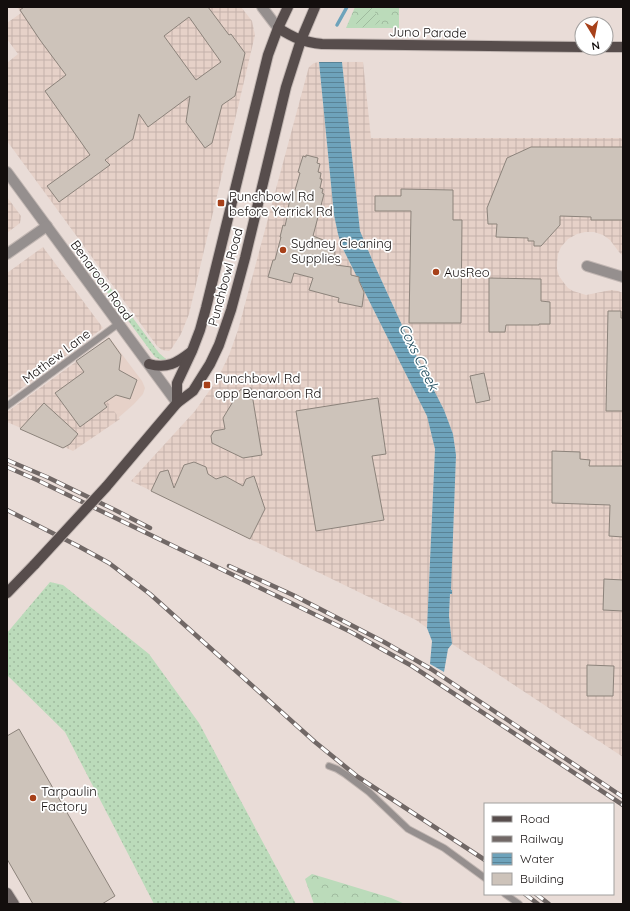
<svg xmlns="http://www.w3.org/2000/svg" width="630" height="911" font-family="Quicksand,sans-serif">
  <style>
    .built { fill: #e6d1c8 }
    .industrial { fill: url(#industrial-grid) }
    .grass { fill: url(#grass-dots) }
    .forest { fill: url(#forest-crowns) }
    .garden { fill: url(#garden-furrows) }
    .water { fill: url(#water-rules) }
    .lines { fill: none; stroke-linecap: round; stroke-linejoin: round }
    .stream { stroke: #6ea3bb; stroke-width: 3.5 }
    .building { fill: #cdc3ba; stroke: #8c837b; fill-rule: evenodd }
    .lane-casing { stroke: #c2b7b3; stroke-width: 8 }
    .street-casing { stroke: #c2b7b3; stroke-width: 12 }
    .secondary-casing { stroke: #c2b7b3; stroke-width: 12 }
    .primary-casing { stroke: #c2b7b3; stroke-width: 12 }
    .lane { stroke: #958f8e; stroke-width: 6 }
    .street { stroke: #958f8e; stroke-width: 10 }
    .secondary { stroke: #716867; stroke-width: 10 }
    .primary { stroke: #574d4c; stroke-width: 10 }
    .rail-casing { stroke: #716866; stroke-width: 4.5 }
    .rail { stroke: #fff; stroke-width: 3; stroke-dasharray: 9; stroke-linecap: butt }
    .primary-bridge-casing { stroke: #c2b7b3; stroke-width: 12; stroke-linecap: butt }
    .primary-bridge { stroke: #574d4c; stroke-width: 10 }
    .poi-dot { fill: #a7411a; stroke: #fff; stroke-width: 1.5 }
    .labels { text-anchor: middle; stroke-width: 3.5; stroke-linejoin: round; paint-order: stroke }
    .street-label { font-size: 13px; fill: #130e0d; stroke: #fff }
    .poi-label { font-size: 13px; fill: #130e0d; stroke: #fff; text-anchor: start }
    .water-label { font-size: 14px; font-style: italic; fill: #154355; stroke: #fff }
  </style>
  <defs>
    <pattern id="industrial-grid" width="8" height="8" patternUnits="userSpaceOnUse"><rect width="8" height="8" fill="#e6d1c8"/><path d="M0 4h8M4 0v8" fill="none" stroke="#c4b2ab"/></pattern>
    <pattern id="grass-dots" width="8" height="8" patternUnits="userSpaceOnUse"><rect width="8" height="8" fill="#bbdbba"/><path d="M2 2h.1M6 6h.1" fill="none" stroke="#a0bb9f" stroke-width="1.8" stroke-linecap="round"/></pattern>
    <pattern id="forest-crowns" width="20" height="18" patternUnits="userSpaceOnUse"><rect width="20" height="18" fill="#bbdbba"/><path d="M2 6a3 3 0 1 1 6 0M12 15a3 3 0 1 1 6 0" fill="none" stroke="#a0bb9f"/></pattern>
    <pattern id="garden-furrows" width="10" height="10" patternUnits="userSpaceOnUse"><rect width="10" height="10" fill="#bbdbba"/><path d="M-1 1l2-2M0 10L10 0M9 11l2-2" fill="none" stroke="#a0bb9f"/></pattern>
    <pattern id="water-rules" width="6" height="5" patternUnits="userSpaceOnUse"><rect width="6" height="5" fill="#6ea3bb"/><path d="M0 2.5h6" fill="none" stroke="#598396"/></pattern>
  </defs>
  <rect width="100%" height="100%" fill="#e9dcd7"/>
  <polygon class="built" points="109,337 142,381 145,388 143,394 134,404 118,418 77,361"/>
  <g class="industrial">
    <polygon points="17,7 241,7 252,21 255,35 189,314 181,334 172,348 169,351 162,350 157,346 7,141 7,63 18,54 7,39 7,23 21,13"/>
    <polygon points="319,62 334,215 342,247 428,416 435,449 427,628 416,620 131,481 195,411 217,380 229,355 238,330 308,70 309,67 314,63"/>
    <polygon points="342,62 363,62 371,138 623,138 623,256 619,252 610,240 603,235 594,232 585,232 577,234 568,239 561,247 558,254 557,263 557,269 559,276 564,283 568,288 573,291 586,295 611,290 618,291 623,293 623,757 452,644 449,616 456,455 453,434 444,410 412,347 374,264 360,231"/>
    <polygon points="7,197 21,216 20,223 7,233"/>
    <polygon points="43,247 103,328 7,399 7,273"/>
    <polygon points="77,361 120,419 73,451 58,444 7,422 7,412"/>
  </g>
  <g class="grass">
    <polygon points="80,247 159,353 166,359 165,361 161,360 155,357 76,250"/>
    <polygon points="50,582 63,585 149,654 199,723 296,904 154,904 65,732 7,675 7,633"/>
  </g>
  <g class="forest">
    <polygon points="355,7 399,7 399,28 346,28"/>
    <polygon points="312,874 391,898 405,904 314,904 305,879"/>
  </g>
  <path class="garden" d="M 366,7 L 376,7 L 375,13 L 378,16 L 380,20 C 376,27 364,29 357,26 L 355,19 C 358,14 363,12 366,7 Z"/>
  <polygon class="water" points="319,62 342,62 360,231 374,264 412,347 444,410 453,434 456,455 451,590 452,590 452,594 450,594 449,616 452,644 448,649 444,672 430,664 432,641 427,628 435,449 427,416 342,247 338,234 334,215"/>
  <g class="lines">
    <polyline class="stream" points="337,25 347,7"/>
  </g>
  <g class="building">
    <path d="M 24,7 L 208,7 L 229,35 L 231,34 L 245,53 L 235,96 L 222,105 L 212,143 L 205,148 L 186,122 L 190,96 L 148,127 L 139,114 L 133,139 L 105,160 L 110,165 L 59,202 L 47,186 L 90,155 L 45,91 L 66,75 L 40,40 L 20,10 ZM 189,17 L 221,62 L 196,80 L 164,36 Z"/>
    <polygon points="531,147 623,147 623,220 591,220 591,217 560,216 560,225 541,246 534,246 534,241 528,241 528,238 496,237 497,224 488,224 487,208 507,158"/>
    <polygon points="306,155 318,158 317,163 320,164 318,172 321,173 320,179 322,179 320,188 323,189 322,193 324,194 313,236 334,244 336,265 351,267 351,275 359,277 359,281 364,292 362,307 338,302 339,298 309,290 313,278 294,273 291,283 268,277 273,260 275,260 281,237 280,237 283,225 285,226 289,208 288,208 291,196 293,197 300,173 298,172 303,156 306,157"/>
    <polygon points="401,189 453,190 453,220 462,220 461,323 409,323 411,211 375,211 375,196 401,196"/>
    <polygon points="489,278 541,279 541,301 550,302 550,324 539,324 539,325 506,325 505,332 489,332"/>
    <polygon points="608,311 621,311 621,318 623,318 623,411 606,411"/>
    <polygon points="109,338 121,355 119,370 137,380 130,399 116,395 104,403 107,407 80,427 55,393 84,372 76,361"/>
    <polygon points="484,373 490,400 476,403 470,376"/>
    <polygon points="251,388 262,455 243,458 212,443 211,436 214,431 225,429 223,418 240,390"/>
    <polygon points="378,398 386,454 372,456 384,520 316,531 296,411"/>
    <polygon points="44,403 78,434 70,444 63,448 20,429"/>
    <polygon points="552,451 580,452 580,459 590,460 589,466 623,466 623,537 609,536 610,505 552,503"/>
    <polygon points="194,462 206,467 208,474 216,479 225,476 243,486 246,479 254,476 265,509 250,539 151,491 160,472 168,470 174,488 184,465"/>
    <polygon points="604,579 623,580 623,611 603,610"/>
    <polygon points="587,665 614,666 613,696 587,696"/>
    <polygon points="19,729 115,896 102,904 33,904 7,859 7,736"/>
  </g>
  <g class="lines">
    <defs>
      <g id="lane">
        <polyline points="7,406 118,324"/>
        <polyline points="329,766 337,769 345,774 369,792 408,829 444,848 485,878"/>
        <polyline points="505,894 519,904"/>
      </g>
      <g id="street">
        <polyline points="262,7 278,28"/>
        <polyline points="7,172 177,403"/>
        <polyline points="7,254 47,226"/>
        <polyline points="587,266 623,277"/>
      </g>
      <polyline id="secondary" points="7,893 14,904"/>
      <g id="primary">
        <path d="M 278,28 C 294,38 303,42 322,44 L 582,47"/>
        <polyline points="606,47 623,47"/>
        <path d="M 149,364 C 167,369 177,363 191,352"/>
        <polyline points="177,403 177,383 192,351 200,330 206,308 268,55 278,28 288,7"/>
        <polyline points="106,487 177,403 193,391 210,364 219,345 231,310 245,258 286,87 301,40 315,7"/>
        <polyline points="7,593 35,564"/>
      </g>
    </defs>
    <use href="#lane" class="lane-casing"/>
    <use href="#street" class="street-casing"/>
    <use href="#secondary" class="secondary-casing"/>
    <use href="#primary" class="primary-casing"/>
    <use href="#lane" class="lane"/>
    <use href="#street" class="street"/>
    <use href="#secondary" class="secondary"/>
    <use href="#primary" class="primary"/>
    <defs>
      <g id="rail">
        <polyline points="7,460 49,478 115,510 150,528"/>
        <polyline points="7,467 37,480 351,632 412,666 623,805"/>
        <polyline points="7,510 78,546 109,563 150,594 315,742 358,777 485,860"/>
        <polyline points="229,566 293,595 384,642 431,669 623,797"/>
        <polyline points="525,894 538,904"/>
        <polyline points="536,894 549,904"/>
      </g>
    </defs>
    <use href="#rail" class="rail-casing"/>
    <use href="#rail" class="rail"/>
    <defs>
      <polyline id="primary-bridge" points="35,564 106,487"/>
    </defs>
    <use href="#primary-bridge" class="primary-bridge-casing"/>
    <use href="#primary-bridge" class="primary-bridge"/>
  </g>
  <g class="poi-dot">
    <rect x="217" y="199" width="8" height="8" rx="2"/>
    <circle cx="283" cy="250" r="4"/>
    <circle cx="436" cy="272" r="4"/>
    <rect x="203" y="381" width="8" height="8" rx="2"/>
    <circle cx="33" cy="798" r="4"/>
  </g>
  <g class="labels">
    <g class="street-label">
      <text transform="translate(428 32) rotate(1)" y="5">Juno Parade</text>
      <text transform="translate(225 277) rotate(-75)" y="5">Punchbowl Road</text>
      <text transform="translate(102 280) rotate(54)" y="5">Benaroon Road</text>
      <text transform="translate(56 356) rotate(-37)" y="5">Mathew Lane</text>
    </g>
    <g class="poi-label">
      <text x="229" y="201">Punchbowl Rd<tspan x="229" dy="15">before Yerrick Rd</tspan></text>
      <text x="291" y="248">Sydney Cleaning<tspan x="291" dy="15">Supplies</tspan></text>
      <text x="444" y="277">AusReo</text>
      <text x="215" y="383">Punchbowl Rd<tspan x="215" dy="15">opp Benaroon Rd</tspan></text>
      <text x="41" y="796">Tarpaulin<tspan x="41" dy="15">Factory</tspan></text>
    </g>
    <g class="water-label">
      <text transform="translate(419 357) rotate(64)" y="5">Coxs Creek</text>
    </g>
  </g>
  <rect width="630" height="911" fill="none" stroke="#130e0d" stroke-width="16"/>
  <rect x="484" y="803" width="130" height="92" fill="#ffffff" stroke="#a19f9e"/>
  <rect x="492" y="816" width="20" height="6" fill="#574d4c" stroke="#a19f9e"/>
  <text x="520" y="823" font-size="12" fill="#130e0d">Road</text>
  <rect x="492" y="836" width="20" height="6" fill="#716866" stroke="#a19f9e"/>
  <text x="520" y="843" font-size="12" fill="#130e0d">Railway</text>
  <rect x="492" y="853" width="20" height="12" fill="url(#water-rules)" stroke="#a19f9e"/>
  <text x="520" y="863" font-size="12" fill="#130e0d">Water</text>
  <rect x="492" y="873" width="20" height="12" fill="#cdc3ba" stroke="#a19f9e"/>
  <text x="520" y="883" font-size="12" fill="#130e0d">Building</text>
  <g transform="translate(594 36) rotate(170)"><circle r="19" fill="#ffffff" stroke="#a19f9e"/>
  <path d="M0-3L7 15L0 10L-7 15Z" fill="#a7411a"/>
  <text y="-6" font-size="11" font-weight="bold" text-anchor="middle" fill="#130e0d">N</text>
  </g>
</svg>
